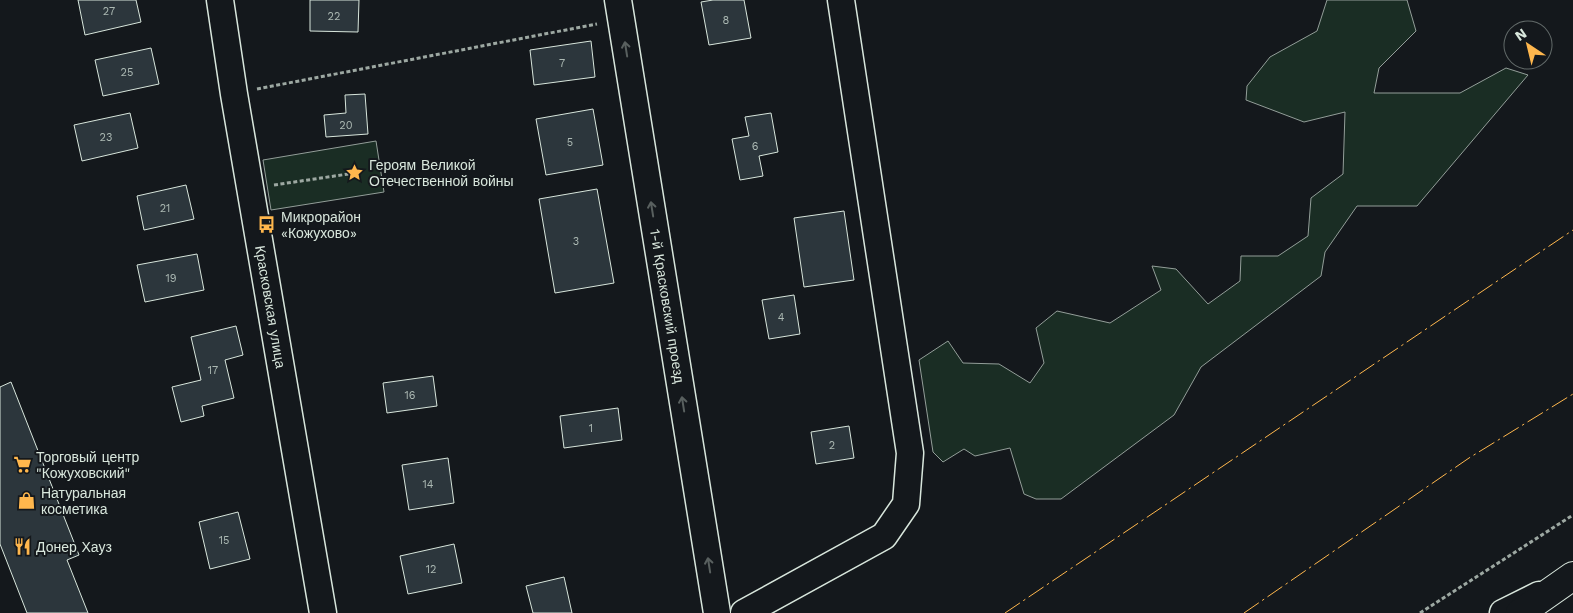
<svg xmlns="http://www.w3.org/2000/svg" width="1573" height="613" font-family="'Work Sans',sans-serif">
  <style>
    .green { fill: #1a2d24; stroke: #939e99 }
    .building { fill: #2c363c; stroke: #d8e6dc }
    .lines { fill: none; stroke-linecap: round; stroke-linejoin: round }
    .minor-casing { stroke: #d8e6dc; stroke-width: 29 }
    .highway-casing { stroke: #d8e6dc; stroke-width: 30 }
    .path { stroke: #9da8a2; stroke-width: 3; stroke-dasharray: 4 2.5; stroke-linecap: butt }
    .minor { stroke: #14181c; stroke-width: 26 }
    .highway { stroke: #14181c; stroke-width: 28 }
    .power { stroke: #ffb74d; stroke-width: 1; stroke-dasharray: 18 4 2.5 4; stroke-linecap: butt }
    .oneway { stroke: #59605f }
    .labels { text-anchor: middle; stroke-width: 4; stroke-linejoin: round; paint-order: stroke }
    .number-label { font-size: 11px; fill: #adbab4 }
    .poi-label { font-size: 14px; fill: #d8e6dc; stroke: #14181c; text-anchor: start }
    .street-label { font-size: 14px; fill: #d8e6dc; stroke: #14181c }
  </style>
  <rect width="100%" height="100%" fill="#14181c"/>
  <g class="green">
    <polygon points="1327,0 1407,0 1416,31 1379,68 1374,93 1460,93 1506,68 1528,75 1417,206 1357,206 1325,252 1321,276 1201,367 1174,415 1061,499 1036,499 1024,494 1010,448 975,456 964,449 943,462 933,452 919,360 948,341 963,363 999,364 1030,383 1044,363 1036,328 1057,311 1110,323 1161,290 1152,266 1176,269 1208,304 1240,281 1241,256 1278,256 1308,236 1311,198 1343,174 1345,112 1304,122 1246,100 1247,86 1270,57 1317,31"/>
    <polygon points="376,141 384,192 271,210 263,160"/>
  </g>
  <g class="building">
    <polygon points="78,0 136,0 141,22 85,35"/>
    <polygon points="310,0 359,0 358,32 310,31"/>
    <polygon points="713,0 744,0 751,38 709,45 701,2"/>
    <polygon points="591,41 595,77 534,85 530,50"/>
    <polygon points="151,48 159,84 103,96 95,60"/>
    <polygon points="365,94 368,134 326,137 324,115 346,113 345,95"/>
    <polygon points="593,109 603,165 546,175 536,119"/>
    <polygon points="130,113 138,148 82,161 74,125"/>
    <polygon points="771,113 778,152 759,156 763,176 740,180 732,139 749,136 745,117"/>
    <polygon points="186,185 194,219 144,230 137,196"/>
    <polygon points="597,189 614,283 555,293 539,199"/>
    <polygon points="844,211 854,280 804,287 794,218"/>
    <polygon points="197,254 204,290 145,302 137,265"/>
    <polygon points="794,295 800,334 769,339 762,300"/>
    <polygon points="236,326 243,355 225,360 234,398 202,406 204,416 181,422 172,387 201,380 191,337"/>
    <polygon points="433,376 437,406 387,413 383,383"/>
    <polygon points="11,382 79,555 67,560 88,613 27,613 0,544 0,387"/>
    <polygon points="618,408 622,440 564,448 560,416"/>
    <polygon points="849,426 854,458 816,464 811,432"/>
    <polygon points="448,458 454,503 409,510 402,465"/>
    <polygon points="238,512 250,559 210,569 199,522"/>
    <polygon points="454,544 462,583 408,594 400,556"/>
    <polygon points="564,577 572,613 533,613 526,586"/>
  </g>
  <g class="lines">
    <defs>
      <g id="minor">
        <path id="s1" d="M 220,0 L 234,94 L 323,613"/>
        <path id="s2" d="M 618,0 L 717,613"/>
        <polyline points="744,613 884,536 906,504 910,453 841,0"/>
        <polyline points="1503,613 1539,595"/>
      </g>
      <polyline id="highway" points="1520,613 1573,576"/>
    </defs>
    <use href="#minor" class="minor-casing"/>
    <use href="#highway" class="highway-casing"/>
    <g class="path">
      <polyline points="257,89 597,24"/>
      <polyline points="274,185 355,173"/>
      <polyline points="1420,613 1573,515"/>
    </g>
    <use href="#minor" class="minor"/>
    <use href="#highway" class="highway"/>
    <g class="power">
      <polyline points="1005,613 1573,230"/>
      <polyline points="1244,613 1469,458 1573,394"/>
    </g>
  </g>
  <defs><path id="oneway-shaft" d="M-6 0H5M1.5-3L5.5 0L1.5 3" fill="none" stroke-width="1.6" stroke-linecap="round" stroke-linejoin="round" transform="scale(1.25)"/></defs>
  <g class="oneway">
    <use href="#oneway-shaft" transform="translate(626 49) rotate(-99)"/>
    <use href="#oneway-shaft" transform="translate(652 209) rotate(-99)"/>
    <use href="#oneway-shaft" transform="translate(683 404) rotate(-99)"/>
    <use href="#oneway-shaft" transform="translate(709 565) rotate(-99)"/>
  </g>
  <defs>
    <symbol id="sight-bare" viewBox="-9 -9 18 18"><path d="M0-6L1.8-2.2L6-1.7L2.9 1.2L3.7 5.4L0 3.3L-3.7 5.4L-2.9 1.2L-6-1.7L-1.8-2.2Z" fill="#ffb74d" stroke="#14181c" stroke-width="2.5" paint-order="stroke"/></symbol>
    <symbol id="bus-bare" viewBox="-9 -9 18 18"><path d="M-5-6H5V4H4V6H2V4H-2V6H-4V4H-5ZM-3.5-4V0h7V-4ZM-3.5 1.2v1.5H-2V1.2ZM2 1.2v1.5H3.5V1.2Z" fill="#ffb74d" stroke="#14181c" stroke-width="2.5" paint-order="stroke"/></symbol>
    <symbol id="supermarket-bare" viewBox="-9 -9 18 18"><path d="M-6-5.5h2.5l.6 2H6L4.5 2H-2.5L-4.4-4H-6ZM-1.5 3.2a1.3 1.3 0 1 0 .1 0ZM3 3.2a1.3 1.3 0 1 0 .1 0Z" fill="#ffb74d" stroke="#14181c" stroke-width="2.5" paint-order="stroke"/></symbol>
    <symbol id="shop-bare" viewBox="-9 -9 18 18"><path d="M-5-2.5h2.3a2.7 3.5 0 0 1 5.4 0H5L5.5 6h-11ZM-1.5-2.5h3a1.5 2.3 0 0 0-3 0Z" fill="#ffb74d" stroke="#14181c" stroke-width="2.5" paint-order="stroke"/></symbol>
    <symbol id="restaurant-bare" viewBox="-9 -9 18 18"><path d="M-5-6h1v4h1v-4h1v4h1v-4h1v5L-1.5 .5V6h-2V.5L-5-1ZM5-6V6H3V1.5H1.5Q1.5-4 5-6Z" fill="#ffb74d" stroke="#14181c" stroke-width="2.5" paint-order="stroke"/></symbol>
  </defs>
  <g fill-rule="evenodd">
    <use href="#sight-bare" x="342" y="160" width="25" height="25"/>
    <use href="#bus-bare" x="254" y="212" width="25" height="25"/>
    <use href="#supermarket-bare" x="10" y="452" width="25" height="25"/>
    <use href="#shop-bare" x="14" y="488" width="25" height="25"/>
    <use href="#restaurant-bare" x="10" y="534" width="25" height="25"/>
  </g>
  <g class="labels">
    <g class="number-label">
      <text x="109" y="15">27</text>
      <text x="334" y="20">22</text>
      <text x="726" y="24">8</text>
      <text x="562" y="67">7</text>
      <text x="127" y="76">25</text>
      <text x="346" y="129">20</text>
      <text x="106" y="141">23</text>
      <text x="570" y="146">5</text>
      <text x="755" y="150">6</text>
      <text x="165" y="212">21</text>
      <text x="576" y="245">3</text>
      <text x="171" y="282">19</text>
      <text x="781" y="321">4</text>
      <text x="213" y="374">17</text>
      <text x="410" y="399">16</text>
      <text x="591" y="432">1</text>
      <text x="832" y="449">2</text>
      <text x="428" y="488">14</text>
      <text x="224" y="544">15</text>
      <text x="431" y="573">12</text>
    </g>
    <g class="poi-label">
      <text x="369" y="170">Героям Великой<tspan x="369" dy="16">Отечественной войны</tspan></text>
      <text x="281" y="222">Микрорайон<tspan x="281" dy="16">«Кожухово»</tspan></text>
      <text x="36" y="462">Торговый центр<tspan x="36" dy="16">"Кожуховский"</tspan></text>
      <text x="41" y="498">Натуральная<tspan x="41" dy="16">косметика</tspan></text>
      <text x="36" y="552">Донер Хауз</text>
    </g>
    <g class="street-label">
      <text dy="5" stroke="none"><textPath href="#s2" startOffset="310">1-й Красковский проезд</textPath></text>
      <text dy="5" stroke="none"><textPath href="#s1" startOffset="311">Красковская улица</textPath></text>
    </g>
  </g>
  <g transform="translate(1528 45) rotate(325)"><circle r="24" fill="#14181c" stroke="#626a69"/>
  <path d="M0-4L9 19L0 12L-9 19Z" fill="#ffb74d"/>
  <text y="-8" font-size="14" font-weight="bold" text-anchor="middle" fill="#d8e6dc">N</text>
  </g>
</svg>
